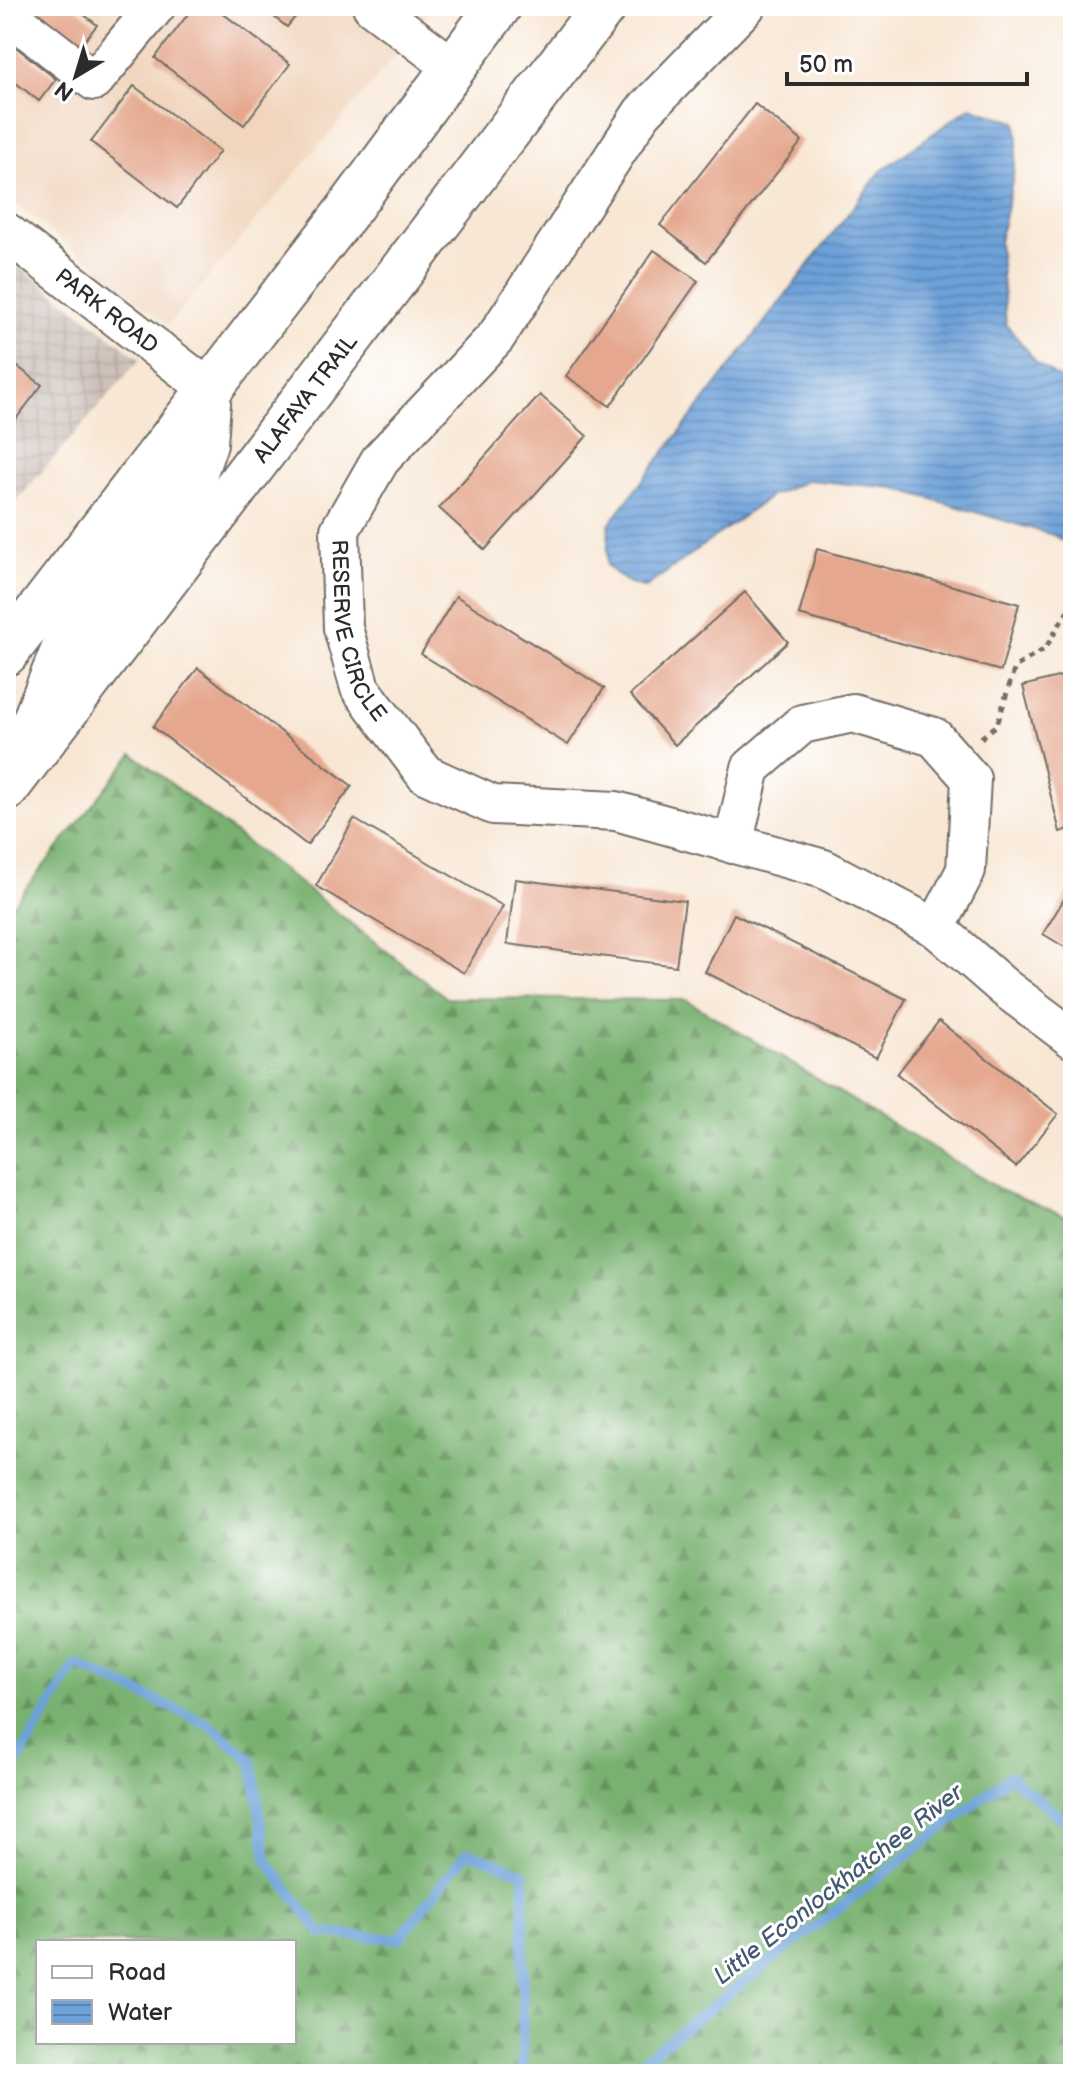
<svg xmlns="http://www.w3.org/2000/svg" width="1079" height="2080" font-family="'Balsamiq Sans',sans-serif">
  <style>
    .built { fill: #f1d5bd }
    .industrial { fill: url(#industrial-grid) }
    .forest { fill: url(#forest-firs); stroke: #526e4d; stroke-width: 2; fill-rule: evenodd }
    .water { fill: url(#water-rules); stroke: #4c6682; stroke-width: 2 }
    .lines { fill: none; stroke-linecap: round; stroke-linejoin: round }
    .stream { stroke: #6da1d9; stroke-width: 10 }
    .building { fill: #e5a88e }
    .minor-casing { stroke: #736d66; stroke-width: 42 }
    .major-casing { stroke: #736d66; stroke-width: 48 }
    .path { stroke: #736d66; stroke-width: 5; stroke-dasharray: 6 6; stroke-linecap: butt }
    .minor { stroke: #fff; stroke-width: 38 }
    .major { stroke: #fff; stroke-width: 44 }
    .labels { text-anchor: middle; stroke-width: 6; stroke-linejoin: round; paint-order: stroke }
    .street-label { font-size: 22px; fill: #2b2b2b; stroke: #fff }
    .water-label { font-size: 24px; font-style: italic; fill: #455a71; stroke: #fff }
  </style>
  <defs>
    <pattern id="industrial-grid" width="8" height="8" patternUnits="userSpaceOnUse" patternTransform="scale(2)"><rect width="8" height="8" fill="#cec1ba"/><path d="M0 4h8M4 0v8" fill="none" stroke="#b1a6a0"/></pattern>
    <pattern id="forest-firs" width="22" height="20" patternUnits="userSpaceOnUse" patternTransform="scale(2)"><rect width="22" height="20" fill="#78b16f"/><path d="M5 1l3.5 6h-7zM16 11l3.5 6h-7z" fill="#63905b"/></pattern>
    <pattern id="water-rules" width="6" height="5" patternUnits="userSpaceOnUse" patternTransform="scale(2)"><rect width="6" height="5" fill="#6da1d9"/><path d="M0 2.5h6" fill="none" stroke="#5a83b0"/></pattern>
  </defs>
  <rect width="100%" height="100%" fill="#fff"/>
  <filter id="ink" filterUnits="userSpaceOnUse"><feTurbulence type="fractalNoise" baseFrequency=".0125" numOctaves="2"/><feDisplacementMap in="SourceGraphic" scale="16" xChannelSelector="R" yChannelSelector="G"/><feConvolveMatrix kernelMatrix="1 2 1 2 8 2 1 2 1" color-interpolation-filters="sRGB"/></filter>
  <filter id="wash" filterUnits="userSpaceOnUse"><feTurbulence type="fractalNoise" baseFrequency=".006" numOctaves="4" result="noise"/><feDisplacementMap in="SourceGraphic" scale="32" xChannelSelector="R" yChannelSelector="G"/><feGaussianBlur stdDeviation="1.8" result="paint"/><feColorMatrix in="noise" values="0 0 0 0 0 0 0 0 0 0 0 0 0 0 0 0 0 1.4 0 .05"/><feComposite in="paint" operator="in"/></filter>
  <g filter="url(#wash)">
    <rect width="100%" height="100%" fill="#f8e7d4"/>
    <polygon class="built" points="6,6 437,6 168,325 6,196"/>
    <polygon class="industrial" points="6,256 140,359 6,513"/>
    <path class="forest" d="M 133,754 L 447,998 L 686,1000 L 1005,1192 L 1073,1220 L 1073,2074 L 6,2074 L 6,913 ZM 38,1942 L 294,1942 L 294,2042 L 38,2042 Z"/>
    <path class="water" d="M 970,107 L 1016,122 L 1018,140 L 1012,181 L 999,242 L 1006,324 L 1037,363 L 1073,388 L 1073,548 L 1053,535 L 895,488 L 808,480 L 771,496 L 646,587 C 630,586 619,577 607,565 L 609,524 L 881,171 Z"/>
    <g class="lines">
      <g class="stream">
        <polyline points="6,1780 76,1664 210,1725 252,1761 267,1861 321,1933 399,1939 467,1852 524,1873 522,2074"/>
        <polyline points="625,2074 1010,1776 1073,1828"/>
      </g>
    </g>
    <g id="blocks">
      <g class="building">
        <polygon points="20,6 73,6 97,25 77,50"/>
        <polygon points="194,6 213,6 290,64 244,125 155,58"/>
        <polygon points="260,6 304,6 287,27"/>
        <polygon points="6,39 56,79 39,101 6,75"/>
        <polygon points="134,86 220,151 177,208 91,142"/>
        <polygon points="755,104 802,141 706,262 660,225"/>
        <polygon points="654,250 698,281 610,406 566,376"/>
        <polygon points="6,358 42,385 6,432"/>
        <polygon points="540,395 587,436 485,550 439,508"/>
        <polygon points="817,549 1019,604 1001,671 799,615"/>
        <polygon points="745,592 788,642 675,745 630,695"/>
        <polygon points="456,596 604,688 568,745 421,654"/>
        <polygon points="198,668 352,786 307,845 153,727"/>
        <polygon points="1073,673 1073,828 1060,832 1023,686"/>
        <polygon points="354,819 503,906 464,973 316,886"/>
        <polygon points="515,879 685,901 676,966 507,944"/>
        <polygon points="1073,884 1073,952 1043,934"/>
        <polygon points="734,914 906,999 876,1058 705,972"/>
        <polygon points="939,1021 1058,1114 1016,1167 897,1074"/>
      </g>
    </g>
  </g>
  <g filter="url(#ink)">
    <use href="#blocks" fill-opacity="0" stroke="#736d66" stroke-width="2"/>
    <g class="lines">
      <defs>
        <g id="minor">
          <polyline points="372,6 454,68"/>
          <path id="s1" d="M 746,6 L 642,113 L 496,337 L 380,460 L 340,530 L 343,628 L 360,688 L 425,774 L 493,805 L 616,811 L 824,869 L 936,928 L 1005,988 L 1073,1039"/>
          <polyline points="6,13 94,81 156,6"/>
          <path id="s2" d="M 6,232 L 209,389"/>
          <polyline points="733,844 751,768 802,724 853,713 934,737 971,779 966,870 936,928"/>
        </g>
        <g id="major">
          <polyline points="6,653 345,214 499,6"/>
          <polyline points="30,732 65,646 194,475 205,443 209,389"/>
          <path id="s3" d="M 6,789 L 604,6"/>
        </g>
      </defs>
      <use href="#minor" class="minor-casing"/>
      <use href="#major" class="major-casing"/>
      <polyline class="path" points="981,738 997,725 1015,667 1045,649 1073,602"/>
      <use href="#minor" class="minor"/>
      <use href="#major" class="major"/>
    </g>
  </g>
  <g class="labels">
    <g class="street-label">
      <text dy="8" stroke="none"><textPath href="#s2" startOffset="128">PARK ROAD</textPath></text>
      <text dy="8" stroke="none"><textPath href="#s3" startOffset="492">ALAFAYA TRAIL</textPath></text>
      <text dy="8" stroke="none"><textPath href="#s1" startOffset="770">RESERVE CIRCLE</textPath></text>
    </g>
    <g class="water-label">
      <text transform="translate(838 1884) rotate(-38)" y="8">Little Econlockhatchee River</text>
    </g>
  </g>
  <rect width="1079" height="2080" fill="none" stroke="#fff" stroke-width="32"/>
  <rect x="36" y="1940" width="260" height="104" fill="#ffffff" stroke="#aaaaaa" stroke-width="2"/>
  <rect x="52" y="1966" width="40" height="12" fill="#ffffff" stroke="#aaaaaa" stroke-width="2"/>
  <text x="108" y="1980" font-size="24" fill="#2b2b2b">Road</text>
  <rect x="52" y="2000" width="40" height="24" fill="url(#water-rules)" stroke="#aaaaaa" stroke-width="2"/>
  <text x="108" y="2020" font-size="24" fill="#2b2b2b">Water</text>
  <g transform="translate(76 76) rotate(218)" stroke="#ffffff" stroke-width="6" paint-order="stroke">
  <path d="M0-6L14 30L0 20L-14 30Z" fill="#2b2b2b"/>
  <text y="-12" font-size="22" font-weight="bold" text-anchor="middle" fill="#2b2b2b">N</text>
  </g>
  <path d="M787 72v12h240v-12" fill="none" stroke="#2b2b2b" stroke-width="4"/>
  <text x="799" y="72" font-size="24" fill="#2b2b2b" stroke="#ffffff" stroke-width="6" paint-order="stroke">50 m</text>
</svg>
